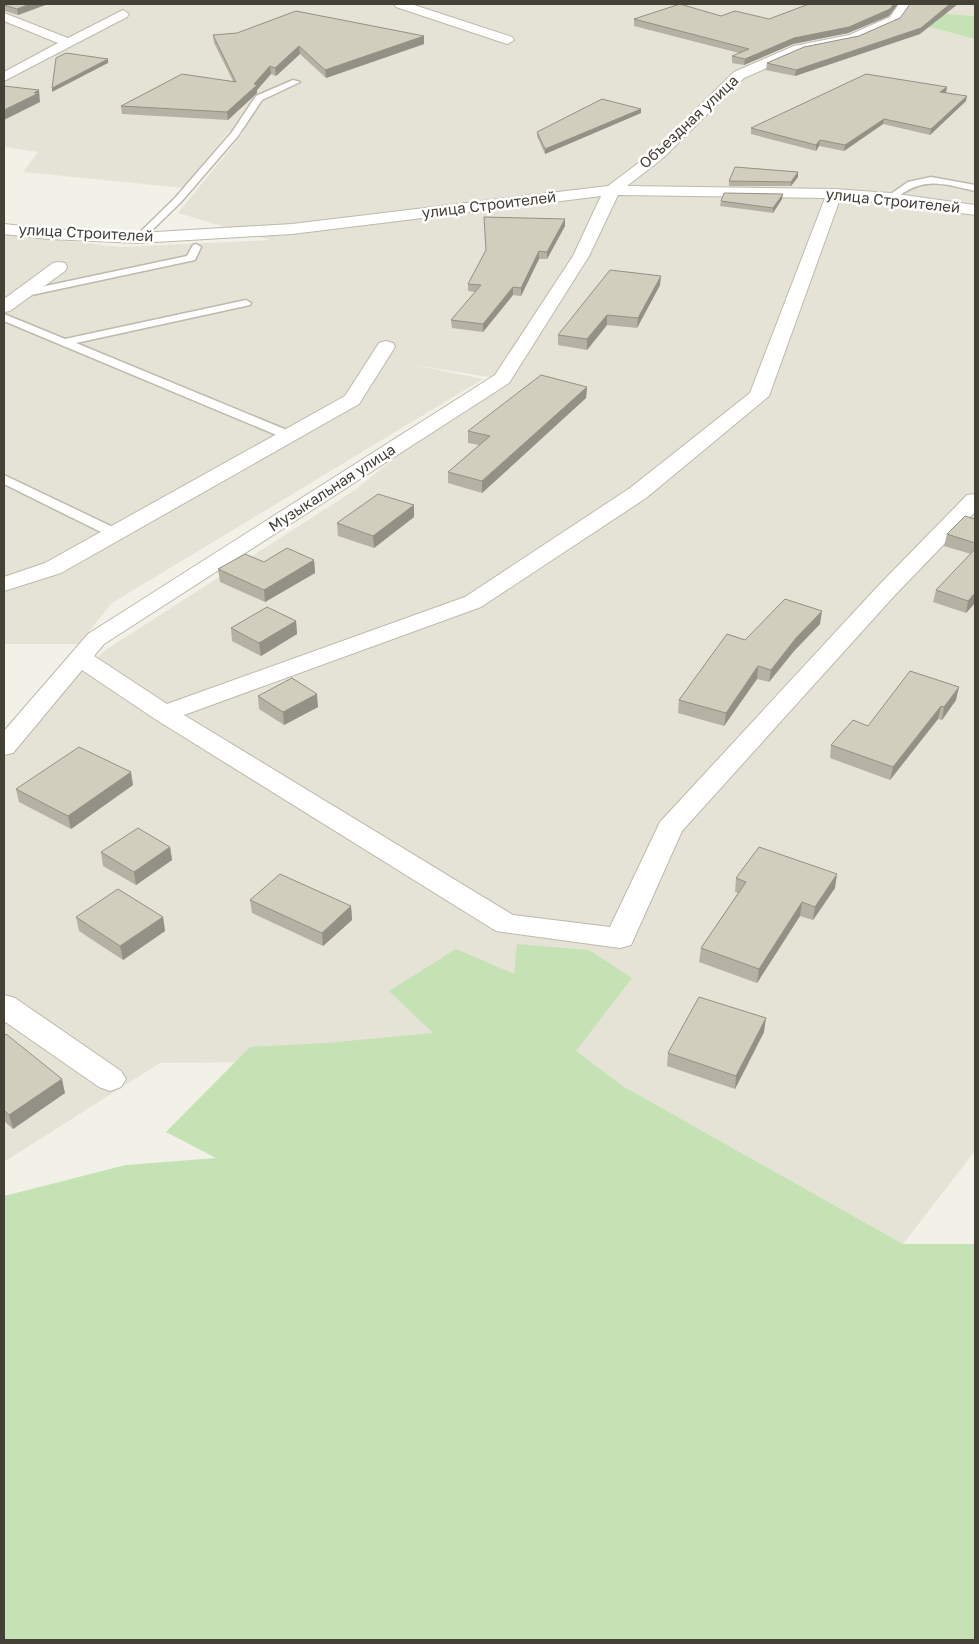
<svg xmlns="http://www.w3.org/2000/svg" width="979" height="1644" font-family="'Golos Text',sans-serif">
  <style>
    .residential { fill: #e5e3d6 }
    .green { fill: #c4e2b4 }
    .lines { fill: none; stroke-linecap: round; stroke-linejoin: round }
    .lane-casing { stroke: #bcbaab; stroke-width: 3 }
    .street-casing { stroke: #bcbaab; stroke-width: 2 }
    .lane { fill: #fff; fill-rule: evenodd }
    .street { fill: #fff; fill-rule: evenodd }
    .wall { fill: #b5b1a3 }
    .shaded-wall { fill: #939085 }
    .building { fill: #d2cebe; stroke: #939085 }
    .labels { text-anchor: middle; stroke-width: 5; stroke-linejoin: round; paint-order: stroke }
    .far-street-label { font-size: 15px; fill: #444237; stroke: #fff }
  </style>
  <rect width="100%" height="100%" fill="#f2f1e7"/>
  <polygon class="residential" points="4,4 975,4 975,16 920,12 908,21 975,39 975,1151 903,1244 621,1085 533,1059 160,1063 4,1162 4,732 107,649 355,490 494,378 410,364 483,379 112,603 79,644 4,644 4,234 121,247 270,240 178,213 244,132 229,131 183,188 23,172 38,152 4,147"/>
  <g class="green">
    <polygon points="919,12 975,16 975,39 907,21"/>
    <polygon points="517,944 589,950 632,978 576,1051 621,1085 903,1244 975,1244 975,1640 4,1640 4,1196 126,1165 216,1158 166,1132 250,1047 326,1043 433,1033 389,991 456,949 514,974"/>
  </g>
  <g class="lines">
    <defs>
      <g id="lane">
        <polygon points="293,80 300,82 262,100 238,136 181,202 142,240 136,240 136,236 175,198 232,132 256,96"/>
        <path d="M 931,177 L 975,185 L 975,191 C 940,183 924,176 893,200 L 890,201 L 885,198 L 908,182 Z"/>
        <polygon points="196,244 201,247 195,260 22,297 17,294 22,291 187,256 193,245"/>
        <polygon points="246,300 251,303 250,305 76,343 294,433 296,436 294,439 286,439 4,321 4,314 65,339"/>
        <polygon points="4,475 119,530 121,533 114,537 109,536 4,484"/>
      </g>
      <g id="street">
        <polygon points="394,4 411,4 512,37 514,40 508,44 504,43 396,7"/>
        <path d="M 899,4 L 911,4 L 898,23 L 857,41 L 803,52 L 744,78 L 663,158 L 627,186 L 834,189 L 890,193 L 975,205 L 975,215 L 890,203 L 840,199 L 769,396 L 646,498 L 481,607 L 184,715 L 513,915 L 610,927 L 660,822 L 879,585 L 967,495 L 975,494 L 975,512 L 895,595 L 682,831 L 631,945 L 620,948 L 496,931 L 155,719 L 82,670 L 13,753 L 4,755 L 4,731 L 88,634 L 495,375 L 573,256 L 601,196 L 292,234 L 139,243 L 49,239 L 4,234 L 4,224 L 49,229 L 139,233 L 292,224 L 608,186 L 653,152 L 734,72 L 794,46 L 849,35 L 890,17 ZM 618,195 L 825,198 L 750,393 L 630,488 L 465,597 L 167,704 L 94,656 L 104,644 L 509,383 L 589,256 Z"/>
        <polygon points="123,10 129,14 127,17 4,81 4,72 58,43 4,21 4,13 68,38"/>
        <polygon points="59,262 65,263 67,267 65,271 10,311 4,312 4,299 53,263"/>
        <polygon points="386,341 393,343 395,347 359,404 61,573 4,591 4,577 45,563 345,396 379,343"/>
        <polygon points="4,995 15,998 121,1071 126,1079 121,1087 110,1091 99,1087 4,1021"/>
      </g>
    </defs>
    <use href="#lane" class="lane-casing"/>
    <use href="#street" class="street-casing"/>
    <use href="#lane" class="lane"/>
    <use href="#street" class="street"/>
  </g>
  <g class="wall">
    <polygon points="4,4 48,4 18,15 5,11 4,12"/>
    <polygon points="721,16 769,19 889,16 848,33 793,44 744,65 732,63 732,56 739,53 634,26 634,19"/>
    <polygon points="900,18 920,34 795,76 766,70 767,63 859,36"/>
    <polygon points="213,35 424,36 424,44 326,78 300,54 276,76 271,74 257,90 257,93 228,120 122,114 121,106 233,81 214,43"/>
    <polygon points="947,87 946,92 966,101 930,135 883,124 844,151 819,146 816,151 751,134 751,128"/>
    <polygon points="641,109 641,113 545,154 537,136 537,132"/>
    <polygon points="798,177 791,186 729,186 729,181"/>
    <polygon points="782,199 773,213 720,206 721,201"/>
    <polygon points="565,226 547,259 539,259 521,296 513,295 483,332 452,328 451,320 475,292 468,291 468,284"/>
    <polygon points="660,285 637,328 607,325 587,350 558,345 558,335"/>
    <polygon points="587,387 586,398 482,493 448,483 448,472 479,445 468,443 468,431"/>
    <polygon points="414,505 414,517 374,548 338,536 337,523"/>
    <polygon points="975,519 975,603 966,613 933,602 936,590 971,554 944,546 947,534"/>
    <polygon points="314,560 315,573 265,602 220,582 218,569 264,562"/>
    <polygon points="296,621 297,634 261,656 232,641 231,628"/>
    <polygon points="820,624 794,651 769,682 757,679 724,726 678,713 679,700 745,640"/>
    <polygon points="258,696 318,707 284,725 259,709"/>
    <polygon points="956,700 942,720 938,719 890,780 830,758 831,745 868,726"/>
    <polygon points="133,785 71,829 19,802 16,789"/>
    <polygon points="170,847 172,860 136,885 103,866 101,852"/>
    <polygon points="736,878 835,888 813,920 800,916 757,983 699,962 701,948 738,893 735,892"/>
    <polygon points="250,900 351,906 352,920 323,946 252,913"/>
    <polygon points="76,917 163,917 165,931 123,960 79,931"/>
    <polygon points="764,1032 735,1089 667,1066 668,1053"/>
    <polygon points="4,1036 65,1093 13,1129 4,1121"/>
  </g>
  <g class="shaded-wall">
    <polygon points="30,4 48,4 18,15 17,9"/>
    <polygon points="894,4 898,4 889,16 848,33 793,44 744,65 745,59 794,38"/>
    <polygon points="950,4 958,4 920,34 795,76 796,70"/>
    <polygon points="424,36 424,44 326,78 325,70"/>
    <polygon points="299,46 300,54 276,76 275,68"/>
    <polygon points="108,59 108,63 52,92 52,88"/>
    <polygon points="270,66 271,74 257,90 257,93 228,120 227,112 254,84"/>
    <polygon points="947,87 946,92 940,92"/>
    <polygon points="39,90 40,102 4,120 4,110"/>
    <polygon points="967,96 966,101 930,135 931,129"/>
    <polygon points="641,109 641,113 545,154 545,149"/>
    <polygon points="884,119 883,124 844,151 845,145"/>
    <polygon points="820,140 819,146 816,151 816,145"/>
    <polygon points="798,172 798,177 791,186 791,182"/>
    <polygon points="783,194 782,199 773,213 773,208"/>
    <polygon points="565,219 565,226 547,259 547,252"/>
    <polygon points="539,251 539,259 521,296 521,288"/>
    <polygon points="661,276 660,285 637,328 638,318"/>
    <polygon points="513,287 513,295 483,332 483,324"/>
    <polygon points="607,315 607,325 587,350 587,339"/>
    <polygon points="587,387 586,398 482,493 482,481"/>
    <polygon points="414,505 414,517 374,548 373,536"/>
    <polygon points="314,560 315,573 265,602 264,590"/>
    <polygon points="975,593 975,603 966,613 968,601"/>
    <polygon points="822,611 820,624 794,651 769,682 771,670 796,638"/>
    <polygon points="296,621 297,634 261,656 259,643"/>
    <polygon points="758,666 757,679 724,726 726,713"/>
    <polygon points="959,687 956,700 942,720 944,707"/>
    <polygon points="317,694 318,707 284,725 283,712"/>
    <polygon points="941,706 938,719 890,780 893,767"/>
    <polygon points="131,772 133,785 71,829 68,816"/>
    <polygon points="170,847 172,860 136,885 134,872"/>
    <polygon points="837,874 835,888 813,920 815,907"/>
    <polygon points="802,902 800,916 757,983 759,969"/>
    <polygon points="351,906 352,920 323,946 322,933"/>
    <polygon points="163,917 165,931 123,960 120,946"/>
    <polygon points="766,1018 764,1032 735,1089 736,1076"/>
    <polygon points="62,1079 65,1093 13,1129 9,1115"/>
  </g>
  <g class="building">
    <polygon points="4,4 30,4 17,9 4,5"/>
    <polygon points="680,4 721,16 735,11 769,19 809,4 894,4 890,9 849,27 794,38 745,59 732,56 749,49 634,19"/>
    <polygon points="910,4 950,4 921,28 796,70 767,63 804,47 859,36 900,18"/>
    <polygon points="296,11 424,36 325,70 299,46 275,68 270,66 254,84 257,85 227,112 121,106 182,74 236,82 213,35 237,33"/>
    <polygon points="66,53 108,59 52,88 56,58"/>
    <polygon points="866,74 947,87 940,92 967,96 931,129 884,119 845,145 820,140 816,145 751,128"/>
    <polygon points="4,86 39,90 34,93 39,93 4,110"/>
    <polygon points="602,99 641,109 545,149 537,132"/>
    <polygon points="735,167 798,172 791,182 729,181"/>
    <polygon points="724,193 783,194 773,208 721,201"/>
    <polygon points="484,217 565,219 547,252 539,251 521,288 513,287 483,324 451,320 481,285 468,284 486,250"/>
    <polygon points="610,270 661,276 638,318 607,315 587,339 558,335"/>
    <polygon points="541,375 587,387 482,481 448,472 490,436 468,431"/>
    <polygon points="378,494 414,505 373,536 337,523"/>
    <polygon points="965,516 975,519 975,543 947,534"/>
    <polygon points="287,548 314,560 264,590 218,569 245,554 264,562"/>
    <polygon points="975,549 975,593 968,601 936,590"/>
    <polygon points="785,599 822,611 796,638 771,670 758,666 726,713 679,700 727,634 745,640"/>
    <polygon points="267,607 296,621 259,643 231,628"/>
    <polygon points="910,671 959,687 944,707 941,706 893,767 831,745 853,720 868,726"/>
    <polygon points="292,678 317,694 283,712 258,696"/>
    <polygon points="79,747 131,772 68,816 16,789"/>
    <polygon points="138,828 170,847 134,872 101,852"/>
    <polygon points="759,847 837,874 815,907 802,902 759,969 701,948 746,882 736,878"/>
    <polygon points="280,874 351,906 322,933 250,900"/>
    <polygon points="118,889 163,917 120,946 76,917"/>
    <polygon points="699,997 766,1018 736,1076 668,1053"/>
    <polygon points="6,1034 62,1079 9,1115 4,1110 4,1036"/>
  </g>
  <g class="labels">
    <g class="far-street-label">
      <text transform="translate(689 122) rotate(-43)" y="5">Объездная улица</text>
      <text transform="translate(893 201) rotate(6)" y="5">улица Строителей</text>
      <text transform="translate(489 205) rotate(-7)" y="5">улица Строителей</text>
      <text transform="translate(86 233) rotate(3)" y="5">улица Строителей</text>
      <text transform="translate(332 488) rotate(-33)" y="5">Музыкальная улица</text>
    </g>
  </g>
  <rect width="979" height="1644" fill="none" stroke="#444237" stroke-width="10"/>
</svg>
